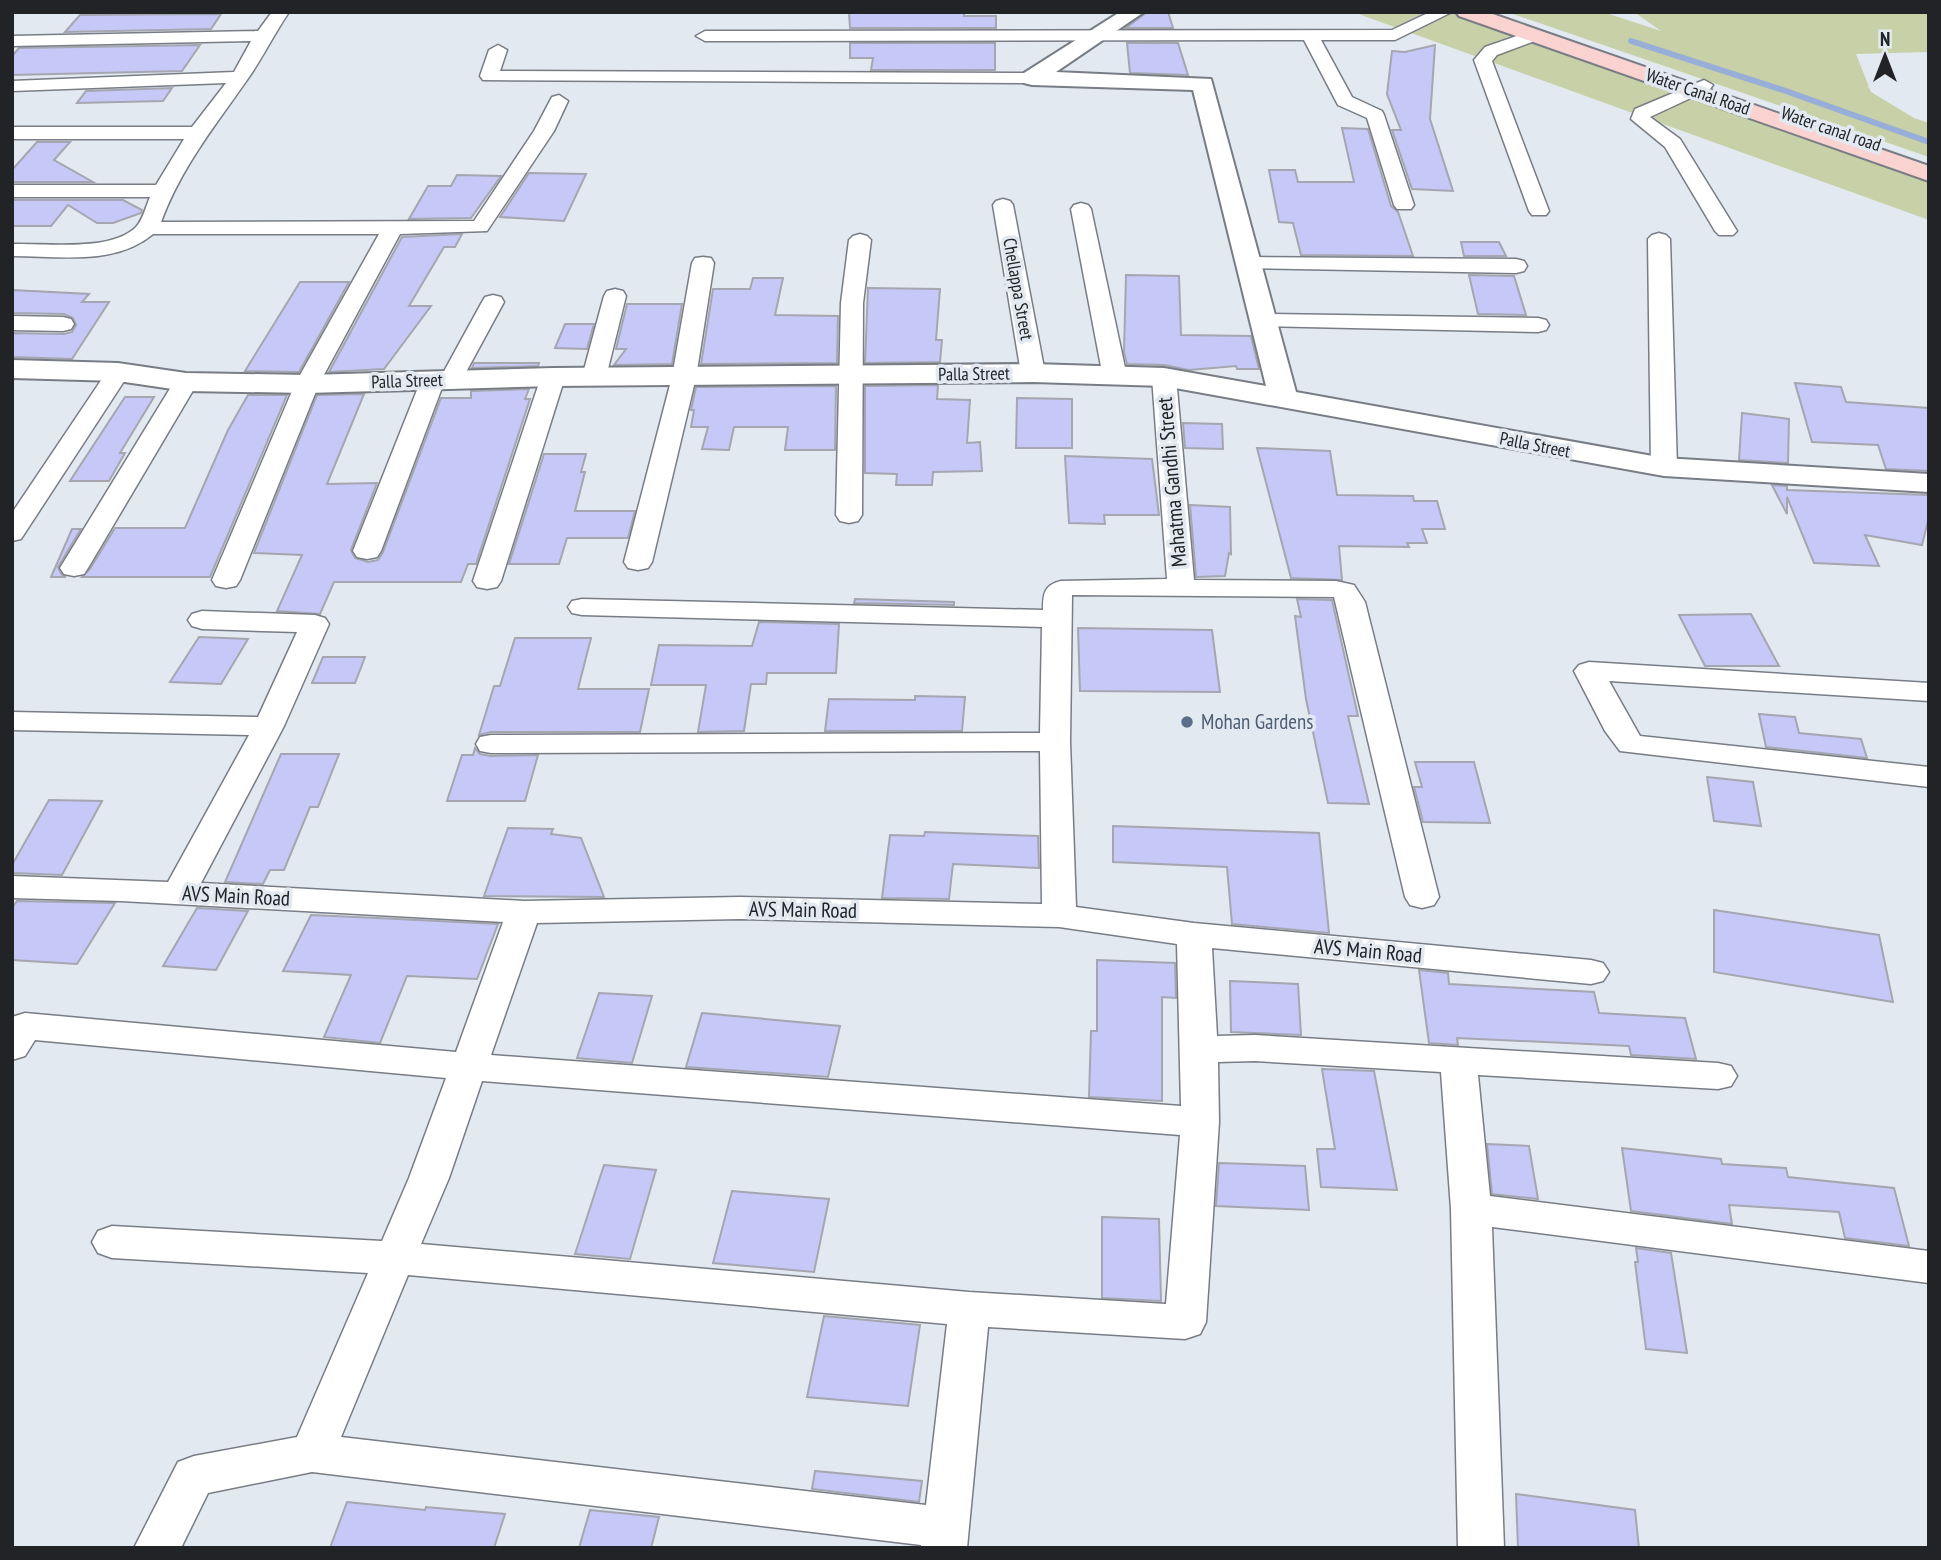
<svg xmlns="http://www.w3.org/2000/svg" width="1941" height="1560" font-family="'PT Sans Narrow',sans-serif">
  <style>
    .green { fill: #c7d0a6 }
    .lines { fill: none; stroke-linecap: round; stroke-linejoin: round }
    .stream { stroke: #97aed8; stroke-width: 6 }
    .building { fill: #c6c9f8; stroke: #a5a6af; stroke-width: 2 }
    .minor-casing { stroke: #787d85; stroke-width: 3 }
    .tertiary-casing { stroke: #787d85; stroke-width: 4 }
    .secondary-casing { stroke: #787d85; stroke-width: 4 }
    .minor { fill: #fff; fill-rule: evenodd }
    .tertiary { fill: #fff; fill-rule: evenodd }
    .secondary { fill: #fad2d0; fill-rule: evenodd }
    .service-dot { fill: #5c6f8a; stroke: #e3e9f1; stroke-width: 2.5 }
    .labels { text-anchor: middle; stroke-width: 7; stroke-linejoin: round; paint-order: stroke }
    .far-street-label { font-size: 18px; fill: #212326; stroke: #e3e9f1 }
    .street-label { font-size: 21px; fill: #212326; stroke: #e3e9f1 }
    .service-label { font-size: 21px; fill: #4e5e75; stroke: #e3e9f1; text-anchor: start }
  </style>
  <rect width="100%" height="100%" fill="#e3e9f1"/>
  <g class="green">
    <polygon points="1353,12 1450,12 1929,179 1929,220"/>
    <polygon points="1507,12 1603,12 1661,31 1634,12 1929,12 1929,52 1856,54 1871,92 1914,118 1929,123 1929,157"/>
  </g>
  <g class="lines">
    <polyline class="stream" points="1631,41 1783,90 1929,142"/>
  </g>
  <g class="building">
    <polygon points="849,12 964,12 964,16 996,16 996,28 850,28"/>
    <polygon points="1147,12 1168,12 1173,28 1126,28"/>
    <polygon points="221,14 211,29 65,32 80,15"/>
    <polygon points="850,43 995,43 995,70 871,70 873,58 850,58"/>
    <polygon points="1127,43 1178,43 1188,75 1130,73"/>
    <polygon points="200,45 182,71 12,75 12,56 19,48"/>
    <polygon points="1435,45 1430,119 1453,191 1412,189 1392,130 1401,130 1387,94 1392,51 1405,52"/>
    <polygon points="172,88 163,101 77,103 86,91"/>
    <polygon points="1342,128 1368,129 1391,206 1398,212 1413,256 1301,255 1293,223 1279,222 1269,170 1295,170 1298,182 1354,182"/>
    <polygon points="37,142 70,142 54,160 93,182 12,182 12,170"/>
    <polygon points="529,173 586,174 564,221 500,217"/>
    <polygon points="457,175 501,176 471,218 409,219 428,186 451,186"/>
    <polygon points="12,200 123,200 142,210 141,213 113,223 97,223 68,205 51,226 12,226"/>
    <polygon points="462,234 455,247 444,247 409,306 431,306 384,369 329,372 402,237"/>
    <polygon points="1461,242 1499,242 1506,256 1464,256"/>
    <polygon points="1126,275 1179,276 1181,335 1251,336 1259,369 1237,369 1236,366 1189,370 1164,365 1127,364 1124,352"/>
    <polygon points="1469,275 1514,276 1526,315 1478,314"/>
    <polygon points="753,278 783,278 775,315 838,316 837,363 701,364 713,289 750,289"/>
    <polygon points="300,282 349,282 299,372 245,371"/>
    <polygon points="868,288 940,289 936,340 942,340 940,362 865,363"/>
    <polygon points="12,290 89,294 82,302 109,302 72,359 12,357 12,333 64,334 72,332 76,325 73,318 64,314 12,313"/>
    <polygon points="627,304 682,304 672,364 614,365 626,349 616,349"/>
    <polygon points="565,324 594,324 587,349 555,348"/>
    <polygon points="474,363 539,363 538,366 472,368"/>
    <polygon points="1795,383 1841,387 1846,402 1929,408 1929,471 1886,469 1878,445 1812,442"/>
    <polygon points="938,385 937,399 970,400 967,443 980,442 982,471 933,472 932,485 896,485 897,474 865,473 865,386"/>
    <polygon points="836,386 835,450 785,450 788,427 734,427 729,450 702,449 708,427 691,427 694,410 691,410 696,387"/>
    <polygon points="529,389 525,399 530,399 476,564 468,564 461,582 334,582 320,614 277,611 302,555 254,553 317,395 364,394 327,484 377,483 351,550 355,558 368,562 378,560 383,552 441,398 471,398 471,391"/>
    <polygon points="248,395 287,395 210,577 82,577 90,569 115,528 185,528 228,430"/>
    <polygon points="125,397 154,397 120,453 125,453 109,481 70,481"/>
    <polygon points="1017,398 1072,399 1072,448 1016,448"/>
    <polygon points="1742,413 1789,419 1788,463 1739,460"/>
    <polygon points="1183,423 1222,424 1223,449 1185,448"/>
    <polygon points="1257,448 1330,451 1337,495 1413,496 1414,501 1437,501 1445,529 1422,529 1427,543 1407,543 1409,547 1339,546 1342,580 1291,578"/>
    <polygon points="544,454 586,454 581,472 585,472 575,511 635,511 628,538 567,538 559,564 509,564"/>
    <polygon points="1065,456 1152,459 1159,515 1104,515 1105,524 1069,523"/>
    <polygon points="1772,485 1787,486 1787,490 1929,495 1929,517 1922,545 1865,535 1879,566 1814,563 1787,497 1787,514"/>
    <polygon points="1190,505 1230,507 1231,554 1229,553 1225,576 1196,577"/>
    <polygon points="72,529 81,529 58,567 62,575 66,577 51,577"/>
    <polygon points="855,599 954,602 954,605 854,603"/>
    <polygon points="1297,599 1332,600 1358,716 1348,716 1369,804 1328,803 1306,699 1295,616 1301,617"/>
    <polygon points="1751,614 1779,666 1705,666 1679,615"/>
    <polygon points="759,622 839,624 836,673 767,673 766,684 751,684 744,731 698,732 706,685 651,685 659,645 752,646"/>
    <polygon points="1078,628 1212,630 1220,692 1080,691"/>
    <polygon points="199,637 248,639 221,684 170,682"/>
    <polygon points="515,638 591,638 578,689 649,689 640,732 491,732 479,735 494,686 500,686"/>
    <polygon points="323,657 365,657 355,683 312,683"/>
    <polygon points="915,696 965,697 962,731 825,731 829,699 915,700"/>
    <polygon points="1759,714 1795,717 1799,733 1861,739 1867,758 1766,747"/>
    <polygon points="475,748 480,754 491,756 538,755 525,801 447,801 462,755 473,755"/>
    <polygon points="281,754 339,754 318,807 310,807 284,870 270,870 263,884 225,882"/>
    <polygon points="1415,762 1474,762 1490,823 1423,822 1414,787 1422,787"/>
    <polygon points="1707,777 1753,782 1761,826 1714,821"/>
    <polygon points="49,800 102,801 62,875 12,873 12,865"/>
    <polygon points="1113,826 1319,833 1329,933 1232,924 1227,867 1113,862"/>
    <polygon points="508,828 553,829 551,834 581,838 604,897 484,896"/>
    <polygon points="925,832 1038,836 1039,868 953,864 949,899 882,898 890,835 924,836"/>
    <polygon points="17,901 115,903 77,964 12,960 12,908"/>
    <polygon points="197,908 248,911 216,970 163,966"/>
    <polygon points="1714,910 1879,935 1893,1002 1714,972"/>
    <polygon points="311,915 377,918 498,924 477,979 407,976 380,1043 324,1037 351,975 283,971"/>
    <polygon points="1097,960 1175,963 1176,998 1162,997 1162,1101 1089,1097 1091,1031 1097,1031"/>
    <polygon points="1419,970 1448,973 1449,984 1594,992 1599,1013 1685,1018 1696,1059 1631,1055 1629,1046 1457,1038 1458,1045 1429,1043"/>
    <polygon points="1230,981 1298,984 1301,1035 1231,1032"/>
    <polygon points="599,993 652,996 632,1063 577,1058"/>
    <polygon points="702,1013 840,1026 828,1077 686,1067"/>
    <polygon points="1322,1069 1374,1071 1397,1190 1321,1187 1317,1149 1335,1149"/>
    <polygon points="1487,1144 1529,1146 1538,1199 1492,1194"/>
    <polygon points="1622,1148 1721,1159 1722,1164 1786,1168 1788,1177 1894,1188 1909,1246 1845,1238 1839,1212 1729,1205 1732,1224 1631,1211"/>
    <polygon points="1219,1163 1305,1166 1309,1210 1216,1206"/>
    <polygon points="604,1165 656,1170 630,1259 575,1254"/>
    <polygon points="732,1191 829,1199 814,1272 713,1263"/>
    <polygon points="1102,1217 1159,1219 1161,1301 1102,1298"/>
    <polygon points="1636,1248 1671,1253 1687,1353 1646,1349 1635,1262 1638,1262"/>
    <polygon points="824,1316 920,1325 908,1406 807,1397"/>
    <polygon points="815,1471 922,1481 919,1502 812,1489"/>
    <polygon points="1516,1494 1635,1510 1639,1548 1518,1548"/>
    <polygon points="347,1502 425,1510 426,1507 505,1514 494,1548 330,1548"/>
    <polygon points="590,1510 659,1517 651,1548 579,1548"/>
  </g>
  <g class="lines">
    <defs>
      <g id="minor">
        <path d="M 272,12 L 289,12 C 274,34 262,59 247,80 C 214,127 181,168 161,222 L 474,221 L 534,131 L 552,97 L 559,95 L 568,101 L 554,131 L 487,231 L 400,234 L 319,384 L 240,580 L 236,586 L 226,588 L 216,586 L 212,580 L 295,384 L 379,234 L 153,234 C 115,266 59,256 12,256 L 12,244 C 47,243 111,252 136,227 C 143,220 146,206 150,197 L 12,197 L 12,185 L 156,185 L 184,139 L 12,139 L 12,127 L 192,127 L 226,83 L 12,91 L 12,81 L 234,72 L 251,41 L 12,46 L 12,36 L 258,31 Z"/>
        <polygon points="1430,12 1452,12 1395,40 1321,40 1352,97 1382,111 1384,115 1414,205 1411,209 1397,209 1394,205 1367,118 1338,105 1304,40 705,41 696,36 705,31 1392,30"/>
        <polygon points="1534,30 1543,35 1540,39 1497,55 1492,61 1549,211 1546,215 1532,215 1529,211 1474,60 1485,47"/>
        <polygon points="498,45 507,50 500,71 1032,73 1041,78 1032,83 483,80 480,76 489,50"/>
        <polygon points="1704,80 1713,85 1710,89 1650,117 1680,139 1737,231 1733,235 1719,235 1715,231 1665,147 1631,119 1635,109"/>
        <polygon points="1003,199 1010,201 1013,205 1045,373 1041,378 1025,378 1021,373 993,205 996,201"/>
        <polygon points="1081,203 1088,205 1091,209 1127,377 1123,382 1107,382 1103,377 1071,209 1074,205"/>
        <polygon points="1659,233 1666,235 1670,239 1677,467 1673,472 1664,475 1655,472 1651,467 1648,239 1652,235"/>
        <polygon points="860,234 867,236 871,240 863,303 862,515 858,521 849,523 840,521 836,515 841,303 849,240 853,236"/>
        <polygon points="703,257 711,258 714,263 696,377 652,562 648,568 638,570 628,568 624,562 672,377 692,263 695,258"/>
        <polygon points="1247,257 1516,259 1524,261 1527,266 1524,271 1516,273 1239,268 1236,263 1239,258"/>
        <polygon points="615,289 623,291 626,296 606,377 602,382 586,382 582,377 604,296 607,291"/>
        <polygon points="493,295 501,297 504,302 459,385 443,385 381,551 377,557 367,559 357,557 353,551 421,380 425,375 433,373 442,375 482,302 485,297"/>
        <polygon points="1265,314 1538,318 1546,320 1549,325 1546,330 1538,332 1257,326 1254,321 1257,316"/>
        <polygon points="12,316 63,317 71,319 74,324 71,329 63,331 12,330"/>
        <polygon points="118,365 126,367 130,372 21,539 12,541 12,513 110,367"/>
        <polygon points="553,370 561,372 565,377 501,581 497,587 487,589 477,587 473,581 541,377 545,372"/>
        <path d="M 1164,370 L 1172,372 L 1176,377 L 1194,580 L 1336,581 L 1354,585 L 1365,602 L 1439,897 L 1434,905 L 1422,908 L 1410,905 L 1405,897 L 1334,597 L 1072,595 L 1070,742 L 1076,907 L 1194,923 L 1591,960 L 1603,963 L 1609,972 L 1603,981 L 1591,984 L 1212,948 L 1217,1036 L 1255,1035 L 1718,1063 L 1731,1066 L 1737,1076 L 1731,1086 L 1718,1089 L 1478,1075 L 1490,1196 L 1929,1251 L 1929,1283 L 1492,1227 L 1504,1548 L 1458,1548 L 1451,1209 L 1441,1072 L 1255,1061 L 1218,1062 L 1219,1122 L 1206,1322 L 1200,1334 L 1185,1339 L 988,1327 L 967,1548 L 921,1548 L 921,1545 L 312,1472 L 208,1493 L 181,1548 L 134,1548 L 178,1462 L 194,1456 L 297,1437 L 368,1273 L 112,1258 L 98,1253 L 92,1242 L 98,1231 L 112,1226 L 382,1241 L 409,1178 L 446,1078 L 35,1040 L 25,1056 L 12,1060 L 12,1017 L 25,1013 L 456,1052 L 503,922 L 121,901 L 12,898 L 12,876 L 168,882 L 249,735 L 12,730 L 12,712 L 258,717 L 297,632 L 202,629 L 192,626 L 188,620 L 192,614 L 202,611 L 315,615 L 325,618 L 329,624 L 284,726 L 201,883 L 524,901 L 740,897 L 1042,904 L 1040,751 L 491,753 L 480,751 L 476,744 L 480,737 L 491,735 L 1040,733 L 1042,627 L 582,615 L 572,613 L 568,607 L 572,601 L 582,599 L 1043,610 C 1043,594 1044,585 1061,581 L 1167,579 L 1152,377 L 1156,372 ZM 740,919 L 1059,927 L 1177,944 L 1181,1106 L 491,1055 L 537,923 ZM 482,1081 L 1180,1135 L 1166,1304 L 969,1292 L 421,1244 L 449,1178 ZM 408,1275 L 947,1324 L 926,1505 L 341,1437 Z"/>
        <polygon points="186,375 194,377 198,382 88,568 84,574 74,576 64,574 60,568 174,382 178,377"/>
        <polygon points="1589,662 1929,683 1929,701 1609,681 1640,736 1929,767 1929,787 1620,751 1605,731 1574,671 1579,665"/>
      </g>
      <polygon id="tertiary" points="1120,12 1144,12 1056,72 1211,79 1296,392 1664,458 1929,474 1929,492 1664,476 1164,386 1033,382 553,386 307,393 186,391 118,381 12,378 12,360 118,363 186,373 307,375 553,368 1033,364 1164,368 1266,386 1193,90 1032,85 1024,83 1021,78 1024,73"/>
      <polygon id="secondary" points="1456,12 1487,12 1929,166 1929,181 1459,16"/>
    </defs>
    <use href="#minor" class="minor-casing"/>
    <use href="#tertiary" class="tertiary-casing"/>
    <use href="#secondary" class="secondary-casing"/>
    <use href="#minor" class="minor"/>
    <use href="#tertiary" class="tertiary"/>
    <use href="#secondary" class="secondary"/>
  </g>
  <circle class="service-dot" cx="1187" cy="722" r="7"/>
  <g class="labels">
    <g class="far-street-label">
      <text transform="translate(1698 92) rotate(19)" y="6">Water Canal Road</text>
      <text transform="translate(1831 129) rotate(19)" y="6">Water canal road</text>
      <text transform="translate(1018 289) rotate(80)" y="6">Chellappa Street</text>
      <text transform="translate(974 374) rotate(-1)" y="6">Palla Street</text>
      <text transform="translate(407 381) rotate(-2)" y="6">Palla Street</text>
      <text transform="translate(1535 445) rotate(11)" y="6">Palla Street</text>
    </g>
    <g class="street-label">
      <text transform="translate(1172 482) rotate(-95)" y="7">Mahatma Gandhi Street</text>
      <text transform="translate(236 896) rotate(3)" y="7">AVS Main Road</text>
      <text transform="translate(803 910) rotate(1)" y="7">AVS Main Road</text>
      <text transform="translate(1368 951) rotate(5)" y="7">AVS Main Road</text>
    </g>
    <g class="service-label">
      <text x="1201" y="729">Mohan Gardens</text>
    </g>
  </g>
  <rect width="1941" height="1560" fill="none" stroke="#212326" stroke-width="28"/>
  <g transform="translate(1885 56)" stroke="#e3e9f1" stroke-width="5" paint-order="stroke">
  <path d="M0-5L12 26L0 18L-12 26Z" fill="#212326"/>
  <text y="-10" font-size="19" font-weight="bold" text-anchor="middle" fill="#212326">N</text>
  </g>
</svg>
